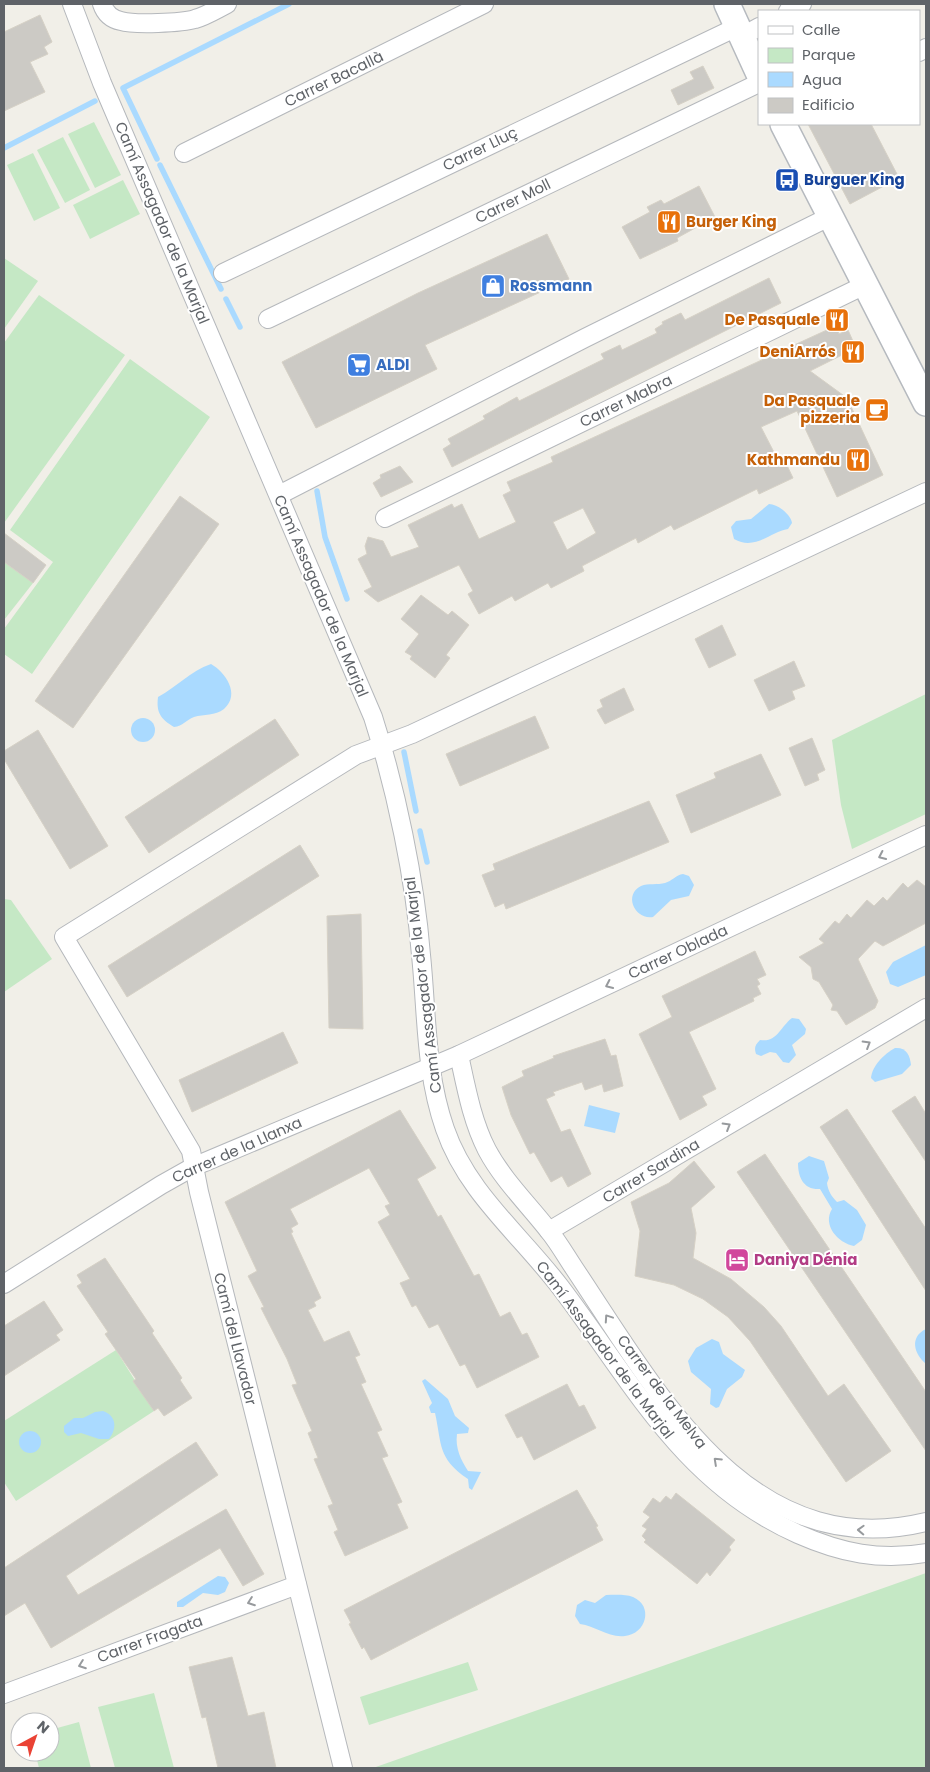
<svg xmlns="http://www.w3.org/2000/svg" width="930" height="1772" font-family="Poppins,sans-serif">
  <style>
    .green { fill: #c5e8c5 }
    .water { fill: #aadaff }
    .lines { fill: none; stroke-linecap: round; stroke-linejoin: round }
    .stream { stroke: #aadaff; stroke-width: 5.5 }
    .building { fill: #cccac5; stroke: #d6d1c6; fill-rule: evenodd }
    .minor-casing { stroke: #b5b8bc; stroke-width: 20 }
    .secondary-casing { stroke: #b6babf; stroke-width: 28 }
    .minor { stroke: #fff; stroke-width: 18 }
    .secondary { stroke: #fff; stroke-width: 25 }
    .oneway { stroke: #979a9d }
    .labels { text-anchor: middle; stroke-width: 4; stroke-linejoin: round; paint-order: stroke }
    .street-label { font-size: 15px; fill: #5f6368; stroke: #fff }
    .transit-label { font-size: 15px; font-weight: bold; fill: #164399; stroke: #fff; text-anchor: start }
    .food-label { font-size: 15px; font-weight: bold; fill: #c56008; stroke: #fff; text-anchor: end }
    .shop-label { font-size: 15px; font-weight: bold; fill: #366cbe; stroke: #fff; text-anchor: start }
    .hotel-label { font-size: 15px; font-weight: bold; fill: #b23c85; stroke: #fff; text-anchor: start }
  </style>
  <rect width="100%" height="100%" fill="#f1efe8"/>
  <g class="green">
    <polygon points="94,122 121,175 95,188 68,134"/>
    <polygon points="63,137 90,190 65,203 37,150"/>
    <polygon points="33,153 60,208 34,221 7,165"/>
    <polygon points="123,180 140,214 90,239 73,205"/>
    <polygon points="4,258 38,281 4,329"/>
    <polygon points="39,295 125,355 4,523 4,343"/>
    <polygon points="130,359 210,417 32,674 4,654 4,629 53,562 10,530"/>
    <polygon points="4,562 33,583 4,620"/>
    <polygon points="926,694 926,814 852,849 841,805 832,740"/>
    <polygon points="4,899 11,900 52,959 4,992"/>
    <polygon points="116,1350 154,1411 16,1501 4,1482 4,1421"/>
    <polygon points="926,1573 926,1768 373,1768 892,1585"/>
    <polygon points="468,1662 478,1690 369,1725 360,1697"/>
    <polygon points="154,1693 174,1768 115,1768 98,1707"/>
    <polygon points="79,1722 91,1768 39,1768 35,1752 50,1752 50,1730"/>
  </g>
  <g class="water">
    <path d="M 769,504 C 778,504 791,515 792,523 L 788,529 C 770,532 755,551 734,539 L 731,527 L 736,521 L 751,519 Z"/>
    <path d="M 211,664 C 225,672 241,694 224,709 C 215,716 204,714 194,717 C 186,720 183,726 174,727 C 161,719 156,713 158,697 C 177,687 190,671 211,664 Z"/>
    <circle cx="143" cy="730" r="12"/>
    <path d="M 683,874 L 689,876 L 694,885 L 689,896 L 671,900 L 653,917 C 635,920 623,895 641,886 C 648,883 658,885 665,883 C 672,881 676,875 683,874 Z"/>
    <polygon points="926,945 926,975 898,987 890,984 886,972 893,962"/>
    <path d="M 792,1018 L 799,1019 L 806,1029 L 805,1034 L 792,1045 L 796,1055 L 789,1063 L 783,1062 L 776,1053 L 770,1052 L 761,1056 L 756,1054 C 754,1048 755,1045 760,1040 C 777,1043 780,1027 792,1018 Z"/>
    <path d="M 895,1048 C 906,1047 910,1055 911,1065 L 902,1074 L 875,1082 L 871,1078 C 872,1066 884,1054 895,1048 Z"/>
    <polygon points="589,1105 620,1113 615,1133 584,1126"/>
    <path d="M 809,1156 L 824,1161 L 829,1178 L 827,1183 C 828,1191 832,1197 837,1202 L 844,1200 L 857,1210 L 866,1225 L 862,1240 L 854,1246 C 838,1243 822,1225 832,1209 L 820,1189 C 804,1190 798,1178 798,1163 Z"/>
    <path d="M 926,1329 L 926,1364 C 914,1354 909,1337 926,1329 Z"/>
    <polygon points="712,1339 719,1342 723,1354 745,1370 742,1377 727,1389 719,1407 716,1408 710,1404 711,1389 691,1372 688,1361 696,1348"/>
    <path d="M 425,1379 L 448,1399 L 455,1416 L 469,1428 L 468,1433 L 457,1434 C 455,1448 461,1460 468,1471 L 481,1472 L 472,1490 L 469,1488 L 468,1479 C 437,1458 442,1444 435,1413 L 431,1413 L 429,1407 L 432,1403 L 422,1381 Z"/>
    <path d="M 103,1411 C 117,1416 117,1429 109,1439 L 99,1439 L 81,1433 L 68,1436 L 64,1432 L 64,1426 L 74,1418 L 83,1418 L 95,1412 Z"/>
    <circle cx="30" cy="1442" r="11"/>
    <polygon points="218,1576 225,1577 229,1583 225,1592 218,1595 203,1593 183,1607 177,1607 177,1602"/>
    <path d="M 606,1595 C 614,1595 625,1594 633,1597 C 654,1606 646,1634 625,1636 C 608,1638 596,1626 580,1624 L 575,1616 L 577,1605 L 585,1600 L 595,1603 Z"/>
  </g>
  <g class="lines">
    <g class="stream">
      <polyline points="4,148 95,101"/>
      <polyline points="157,159 123,88 289,4"/>
      <polyline points="160,165 221,289"/>
      <polyline points="226,299 240,327"/>
      <polyline points="317,491 325,537 347,599"/>
      <polyline points="404,752 416,811"/>
      <polyline points="420,831 427,862"/>
    </g>
  </g>
  <g class="building">
    <polygon points="40,15 52,42 44,47 48,54 30,62 45,92 4,111 4,32"/>
    <polygon points="703,66 714,88 678,105 671,90 694,79 690,72"/>
    <polygon points="808,124 871,124 899,178 850,204"/>
    <polygon points="699,186 715,217 677,238 678,241 640,259 622,227 650,212 647,207 661,200 664,204"/>
    <polygon points="547,234 569,279 425,345 437,369 316,428 282,362 418,293"/>
    <polygon points="769,278 781,303 452,467 443,449 451,444 448,439 485,419 483,416 517,397 519,401 604,359 601,354 620,345 622,350 657,333 655,329 663,324 662,322 681,313 685,320"/>
    <path d="M 829,329 L 831,331 L 837,329 L 839,334 L 848,330 L 856,348 L 810,371 L 847,398 L 883,475 L 837,497 L 797,411 L 761,427 L 778,460 L 783,457 L 793,478 L 759,494 L 757,489 L 674,530 L 671,525 L 638,543 L 636,538 L 582,566 L 584,571 L 551,588 L 548,583 L 515,601 L 512,596 L 479,614 L 468,594 L 473,591 L 459,565 L 378,602 L 364,591 L 372,587 L 358,559 L 367,554 L 365,546 L 368,537 L 383,541 L 391,557 L 419,547 L 408,525 L 452,504 L 454,508 L 462,504 L 479,539 L 516,522 L 503,495 L 511,491 L 507,482 L 553,462 L 551,457 ZM 583,508 L 596,533 L 567,550 L 553,522 Z"/>
    <polygon points="400,466 413,482 381,497 373,483 381,478 380,475"/>
    <polygon points="180,496 219,524 73,728 35,701"/>
    <polygon points="4,533 46,565 33,583 4,562"/>
    <polygon points="421,595 448,615 452,611 469,625 446,655 450,658 435,678 410,659 412,656 405,652 419,634 401,619"/>
    <polygon points="722,625 736,655 709,668 695,639"/>
    <polygon points="794,661 805,686 792,691 795,699 769,711 754,680"/>
    <polygon points="624,688 634,710 605,724 597,710 603,707 600,700"/>
    <polygon points="535,716 549,748 460,786 446,754"/>
    <polygon points="275,719 299,755 149,853 125,817"/>
    <polygon points="38,730 108,846 70,869 4,759 4,751"/>
    <polygon points="812,738 825,770 817,774 819,780 805,786 789,748"/>
    <polygon points="761,754 781,795 691,833 676,795 716,778 714,773"/>
    <polygon points="649,801 669,842 506,909 504,903 495,907 482,875 495,870 493,864"/>
    <polygon points="300,845 319,876 127,997 108,966"/>
    <polygon points="917,880 926,887 926,923 883,946 875,941 858,959 878,1001 875,1008 846,1025 837,1011 831,1010 833,1005 819,982 813,979 811,967 799,957 824,943 819,939 835,921 839,924 847,914 851,918 867,900 874,906 883,897 887,901 903,883 908,888"/>
    <polygon points="361,914 363,1029 329,1028 327,916"/>
    <polygon points="755,951 766,975 757,979 760,984 757,986 761,994 753,998 754,1001 689,1032 716,1089 702,1096 707,1105 680,1120 639,1034 672,1017 662,996"/>
    <polygon points="283,1032 298,1063 192,1112 179,1080"/>
    <polygon points="605,1039 611,1056 616,1055 623,1086 604,1092 602,1084 585,1090 582,1082 553,1092 555,1095 546,1099 561,1132 570,1129 591,1174 568,1187 562,1176 551,1182 534,1152 530,1154 511,1115 502,1087 524,1076 522,1071 554,1058 553,1056"/>
    <polygon points="915,1096 926,1114 926,1162 892,1111"/>
    <polygon points="847,1109 926,1229 926,1291 820,1127"/>
    <polygon points="400,1110 436,1168 417,1179 438,1217 441,1215 474,1276 479,1274 500,1317 510,1312 522,1335 527,1333 539,1357 477,1388 465,1364 460,1366 438,1324 429,1328 416,1305 412,1307 400,1283 410,1279 378,1222 390,1215 385,1206 390,1204 369,1168 290,1209 298,1224 291,1228 293,1232 291,1233 321,1298 314,1302 316,1306 308,1310 324,1342 349,1331 360,1355 355,1357 366,1382 361,1384 382,1430 377,1432 388,1456 382,1458 402,1502 397,1504 408,1528 345,1556 334,1532 338,1530 328,1506 333,1504 314,1459 318,1458 308,1433 312,1431 292,1385 297,1384 287,1359 261,1308 264,1307 248,1276 257,1271 225,1202"/>
    <polygon points="765,1154 926,1392 926,1451 737,1172"/>
    <polygon points="694,1161 715,1187 691,1208 696,1233 693,1258 731,1279 764,1307 781,1326 828,1396 844,1384 891,1451 846,1482 750,1341 728,1317 703,1299 674,1285 635,1276 640,1231 631,1202 669,1183"/>
    <polygon points="105,1258 154,1331 152,1333 182,1378 180,1380 192,1398 164,1416 158,1408 154,1411 133,1381 136,1379 105,1334 108,1332 77,1286 82,1283 77,1275"/>
    <polygon points="44,1301 63,1330 56,1335 60,1340 4,1376 4,1326"/>
    <polygon points="567,1384 579,1407 584,1405 596,1428 534,1460 522,1436 517,1438 505,1415"/>
    <polygon points="196,1442 218,1475 66,1576 78,1595 226,1509 264,1574 243,1586 220,1548 51,1648 25,1603 4,1616 4,1568"/>
    <polygon points="577,1490 598,1526 596,1527 603,1540 371,1660 364,1647 362,1649 349,1624 351,1623 344,1610"/>
    <polygon points="676,1493 735,1540 729,1547 731,1550 710,1576 707,1572 697,1584 644,1542 646,1540 642,1536 647,1529 642,1526 650,1517 643,1512 653,1498 660,1503 666,1496 671,1500"/>
    <polygon points="232,1657 248,1716 264,1712 276,1768 218,1768 206,1717 202,1718 189,1667"/>
  </g>
  <g class="lines">
    <defs>
      <g id="minor">
        <path d="M 72,4 L 102,83 L 373,717 C 396,789 415,879 421,955 C 427,1013 425,1072 445,1129 C 467,1193 521,1235 561,1288 C 633,1383 683,1483 798,1534 C 841,1553 880,1561 926,1553"/>
        <path d="M 102,4 C 105,13 111,19 121,21 C 134,25 182,23 195,19 C 206,16 217,9 227,4"/>
        <polyline points="788,11 802,4"/>
        <polyline points="741,37 759,27"/>
        <polyline points="919,52 926,48"/>
        <polyline points="184,153 484,4"/>
        <polyline points="223,273 737,27"/>
        <polyline points="268,319 759,83"/>
        <polyline points="279,495 585,338 831,216"/>
        <polyline points="385,518 867,284"/>
        <path d="M 459,1055 C 466,1087 472,1121 487,1150 C 503,1180 528,1204 549,1231 C 558,1242 566,1256 574,1268 C 657,1392 748,1565 926,1522"/>
        <polyline points="549,1231 926,1008"/>
        <polyline points="4,1284 161,1185 193,1167 459,1055 926,835"/>
        <polyline points="4,1694 297,1585"/>
        <polyline points="343,1768 199,1192 191,1151 64,937 356,755 412,734 926,492"/>
      </g>
      <g id="secondary">
        <polyline points="727,4 759,74"/>
        <polyline points="783,124 926,403"/>
      </g>
    </defs>
    <use href="#minor" class="minor-casing"/>
    <use href="#secondary" class="secondary-casing"/>
    <use href="#minor" class="minor"/>
    <use href="#secondary" class="secondary"/>
  </g>
  <defs><path id="oneway-chevron" d="M-2-3.5L2.5 0L-2 3.5" fill="none" stroke-width="1.6" stroke-linecap="round" stroke-linejoin="round" transform="scale(1.25)"/></defs>
  <g class="oneway">
    <use href="#oneway-chevron" transform="translate(882 856) rotate(155)"/>
    <use href="#oneway-chevron" transform="translate(609 985) rotate(155)"/>
    <use href="#oneway-chevron" transform="translate(867 1044) rotate(-31)"/>
    <use href="#oneway-chevron" transform="translate(727 1126) rotate(-31)"/>
    <use href="#oneway-chevron" transform="translate(608 1318) rotate(-124)"/>
    <use href="#oneway-chevron" transform="translate(717 1461) rotate(-137)"/>
    <use href="#oneway-chevron" transform="translate(861 1530) rotate(-178)"/>
    <use href="#oneway-chevron" transform="translate(251 1602) rotate(160)"/>
    <use href="#oneway-chevron" transform="translate(82 1665) rotate(160)"/>
  </g>
  <defs>
    <symbol id="bus-square" viewBox="-11 -11 22 22"><rect x="-9" y="-9" width="18" height="18" rx="4" fill="#1a4fb4" stroke="#fff"/><path d="M-5-6H5V4H4V6H2V4H-2V6H-4V4H-5ZM-3.5-4V0h7V-4ZM-3.5 1.2v1.5H-2V1.2ZM2 1.2v1.5H3.5V1.2Z" fill="#fff"/></symbol>
    <symbol id="restaurant-square" viewBox="-11 -11 22 22"><rect x="-9" y="-9" width="18" height="18" rx="4" fill="#e8710a" stroke="#fff"/><path d="M-5-6h1v4h1v-4h1v4h1v-4h1v5L-1.5 .5V6h-2V.5L-5-1ZM5-6V6H3V1.5H1.5Q1.5-4 5-6Z" fill="#fff"/></symbol>
    <symbol id="shop-square" viewBox="-11 -11 22 22"><rect x="-9" y="-9" width="18" height="18" rx="4" fill="#3f7fe0" stroke="#fff"/><path d="M-5-2.5h2.3a2.7 3.5 0 0 1 5.4 0H5L5.5 6h-11ZM-1.5-2.5h3a1.5 2.3 0 0 0-3 0Z" fill="#fff"/></symbol>
    <symbol id="supermarket-square" viewBox="-11 -11 22 22"><rect x="-9" y="-9" width="18" height="18" rx="4" fill="#3f7fe0" stroke="#fff"/><path d="M-6-5.5h2.5l.6 2H6L4.5 2H-2.5L-4.4-4H-6ZM-1.5 3.2a1.3 1.3 0 1 0 .1 0ZM3 3.2a1.3 1.3 0 1 0 .1 0Z" fill="#fff"/></symbol>
    <symbol id="cafe-square" viewBox="-11 -11 22 22"><rect x="-9" y="-9" width="18" height="18" rx="4" fill="#e8710a" stroke="#fff"/><path d="M-5.5-4.5H6V0H3Q3 3.5 0 3.5H-2.5Q-5.5 3.5-5.5 0ZM3-3.2v2h1.7v-2ZM-6 4.5H4V6H-6Z" fill="#fff"/></symbol>
    <symbol id="hotel-square" viewBox="-11 -11 22 22"><rect x="-9" y="-9" width="18" height="18" rx="4" fill="#d1479c" stroke="#fff"/><path d="M-6-4.5h1.5V1H6V5H4.5V3h-9V5H-6ZM-4 0a1.8 1.8 0 1 1 3.6 0ZM.5 0V-2.5h3Q6-2.5 6 0Z" fill="#fff"/></symbol>
  </defs>
  <g fill-rule="evenodd">
    <use href="#bus-square" x="773" y="166" width="28" height="28"/>
    <use href="#restaurant-square" x="655" y="208" width="28" height="28"/>
    <use href="#shop-square" x="479" y="272" width="28" height="28"/>
    <use href="#restaurant-square" x="823" y="306" width="28" height="28"/>
    <use href="#restaurant-square" x="839" y="338" width="28" height="28"/>
    <use href="#supermarket-square" x="345" y="351" width="28" height="28"/>
    <use href="#cafe-square" x="863" y="396" width="28" height="28"/>
    <use href="#restaurant-square" x="844" y="446" width="28" height="28"/>
    <use href="#hotel-square" x="723" y="1246" width="28" height="28"/>
  </g>
  <g class="labels">
    <g class="street-label">
      <text transform="translate(334 79) rotate(-26)" y="5">Carrer Bacallà</text>
      <text transform="translate(480 149) rotate(-26)" y="5">Carrer Lluç</text>
      <text transform="translate(513 201) rotate(-26)" y="5">Carrer Moll</text>
      <text transform="translate(162 223) rotate(67)" y="5">Camí Assagador de la Marjal</text>
      <text transform="translate(626 401) rotate(-26)" y="5">Carrer Mabra</text>
      <text transform="translate(321 596) rotate(67)" y="5">Camí Assagador de la Marjal</text>
      <text transform="translate(678 952) rotate(-25)" y="5">Carrer Oblada</text>
      <text transform="translate(423 985) rotate(-97)" y="5">Camí Assagador de la Marjal</text>
      <text transform="translate(237 1150) rotate(-24)" y="5">Carrer de la Llanxa</text>
      <text transform="translate(651 1171) rotate(-31)" y="5">Carrer Sardina</text>
      <text transform="translate(235 1339) rotate(76)" y="5">Camí del Llavador</text>
      <text transform="translate(605 1350) rotate(53)" y="5">Camí Assagador de la Marjal</text>
      <text transform="translate(662 1392) rotate(53)" y="5">Carrer de la Melva</text>
      <text transform="translate(150 1639) rotate(-20)" y="5">Carrer Fragata</text>
    </g>
    <g class="transit-label">
      <text x="804" y="185">Burguer King</text>
    </g>
    <g class="food-label">
      <text x="686" y="227" text-anchor="start">Burger King</text>
      <text x="820" y="325">De Pasquale</text>
      <text x="836" y="357">DeniArrós</text>
      <text x="860" y="406">Da Pasquale<tspan x="860" dy="17">pizzeria</tspan></text>
      <text x="840" y="465">Kathmandu</text>
    </g>
    <g class="shop-label">
      <text x="510" y="291">Rossmann</text>
      <text x="376" y="370">ALDI</text>
    </g>
    <g class="hotel-label">
      <text x="754" y="1265">Daniya Dénia</text>
    </g>
  </g>
  <rect width="930" height="1772" fill="none" stroke="#5f6368" stroke-width="10"/>
  <rect x="758" y="10" width="162" height="115" fill="#ffffff" stroke="#bfc1c3"/>
  <rect x="768" y="26" width="25" height="8" fill="#ffffff" stroke="#bfc1c3"/>
  <text x="802" y="35" font-size="15" fill="#5f6368">Calle</text>
  <rect x="768" y="48" width="25" height="15" fill="#c5e8c5" stroke="#bfc1c3"/>
  <text x="802" y="60" font-size="15" fill="#5f6368">Parque</text>
  <rect x="768" y="72" width="25" height="15" fill="#aadaff" stroke="#bfc1c3"/>
  <text x="802" y="85" font-size="15" fill="#5f6368">Agua</text>
  <rect x="768" y="98" width="25" height="15" fill="#cccac5" stroke="#bfc1c3"/>
  <text x="802" y="110" font-size="15" fill="#5f6368">Edificio</text>
  <g transform="translate(35 1737) rotate(40)"><circle r="24" fill="#ffffff" stroke="#bfc1c3"/>
  <path d="M0-4L9 19L0 12L-9 19Z" fill="#ea4335"/>
  <text y="-8" font-size="14" font-weight="bold" text-anchor="middle" fill="#5f6368">N</text>
  </g>
</svg>
